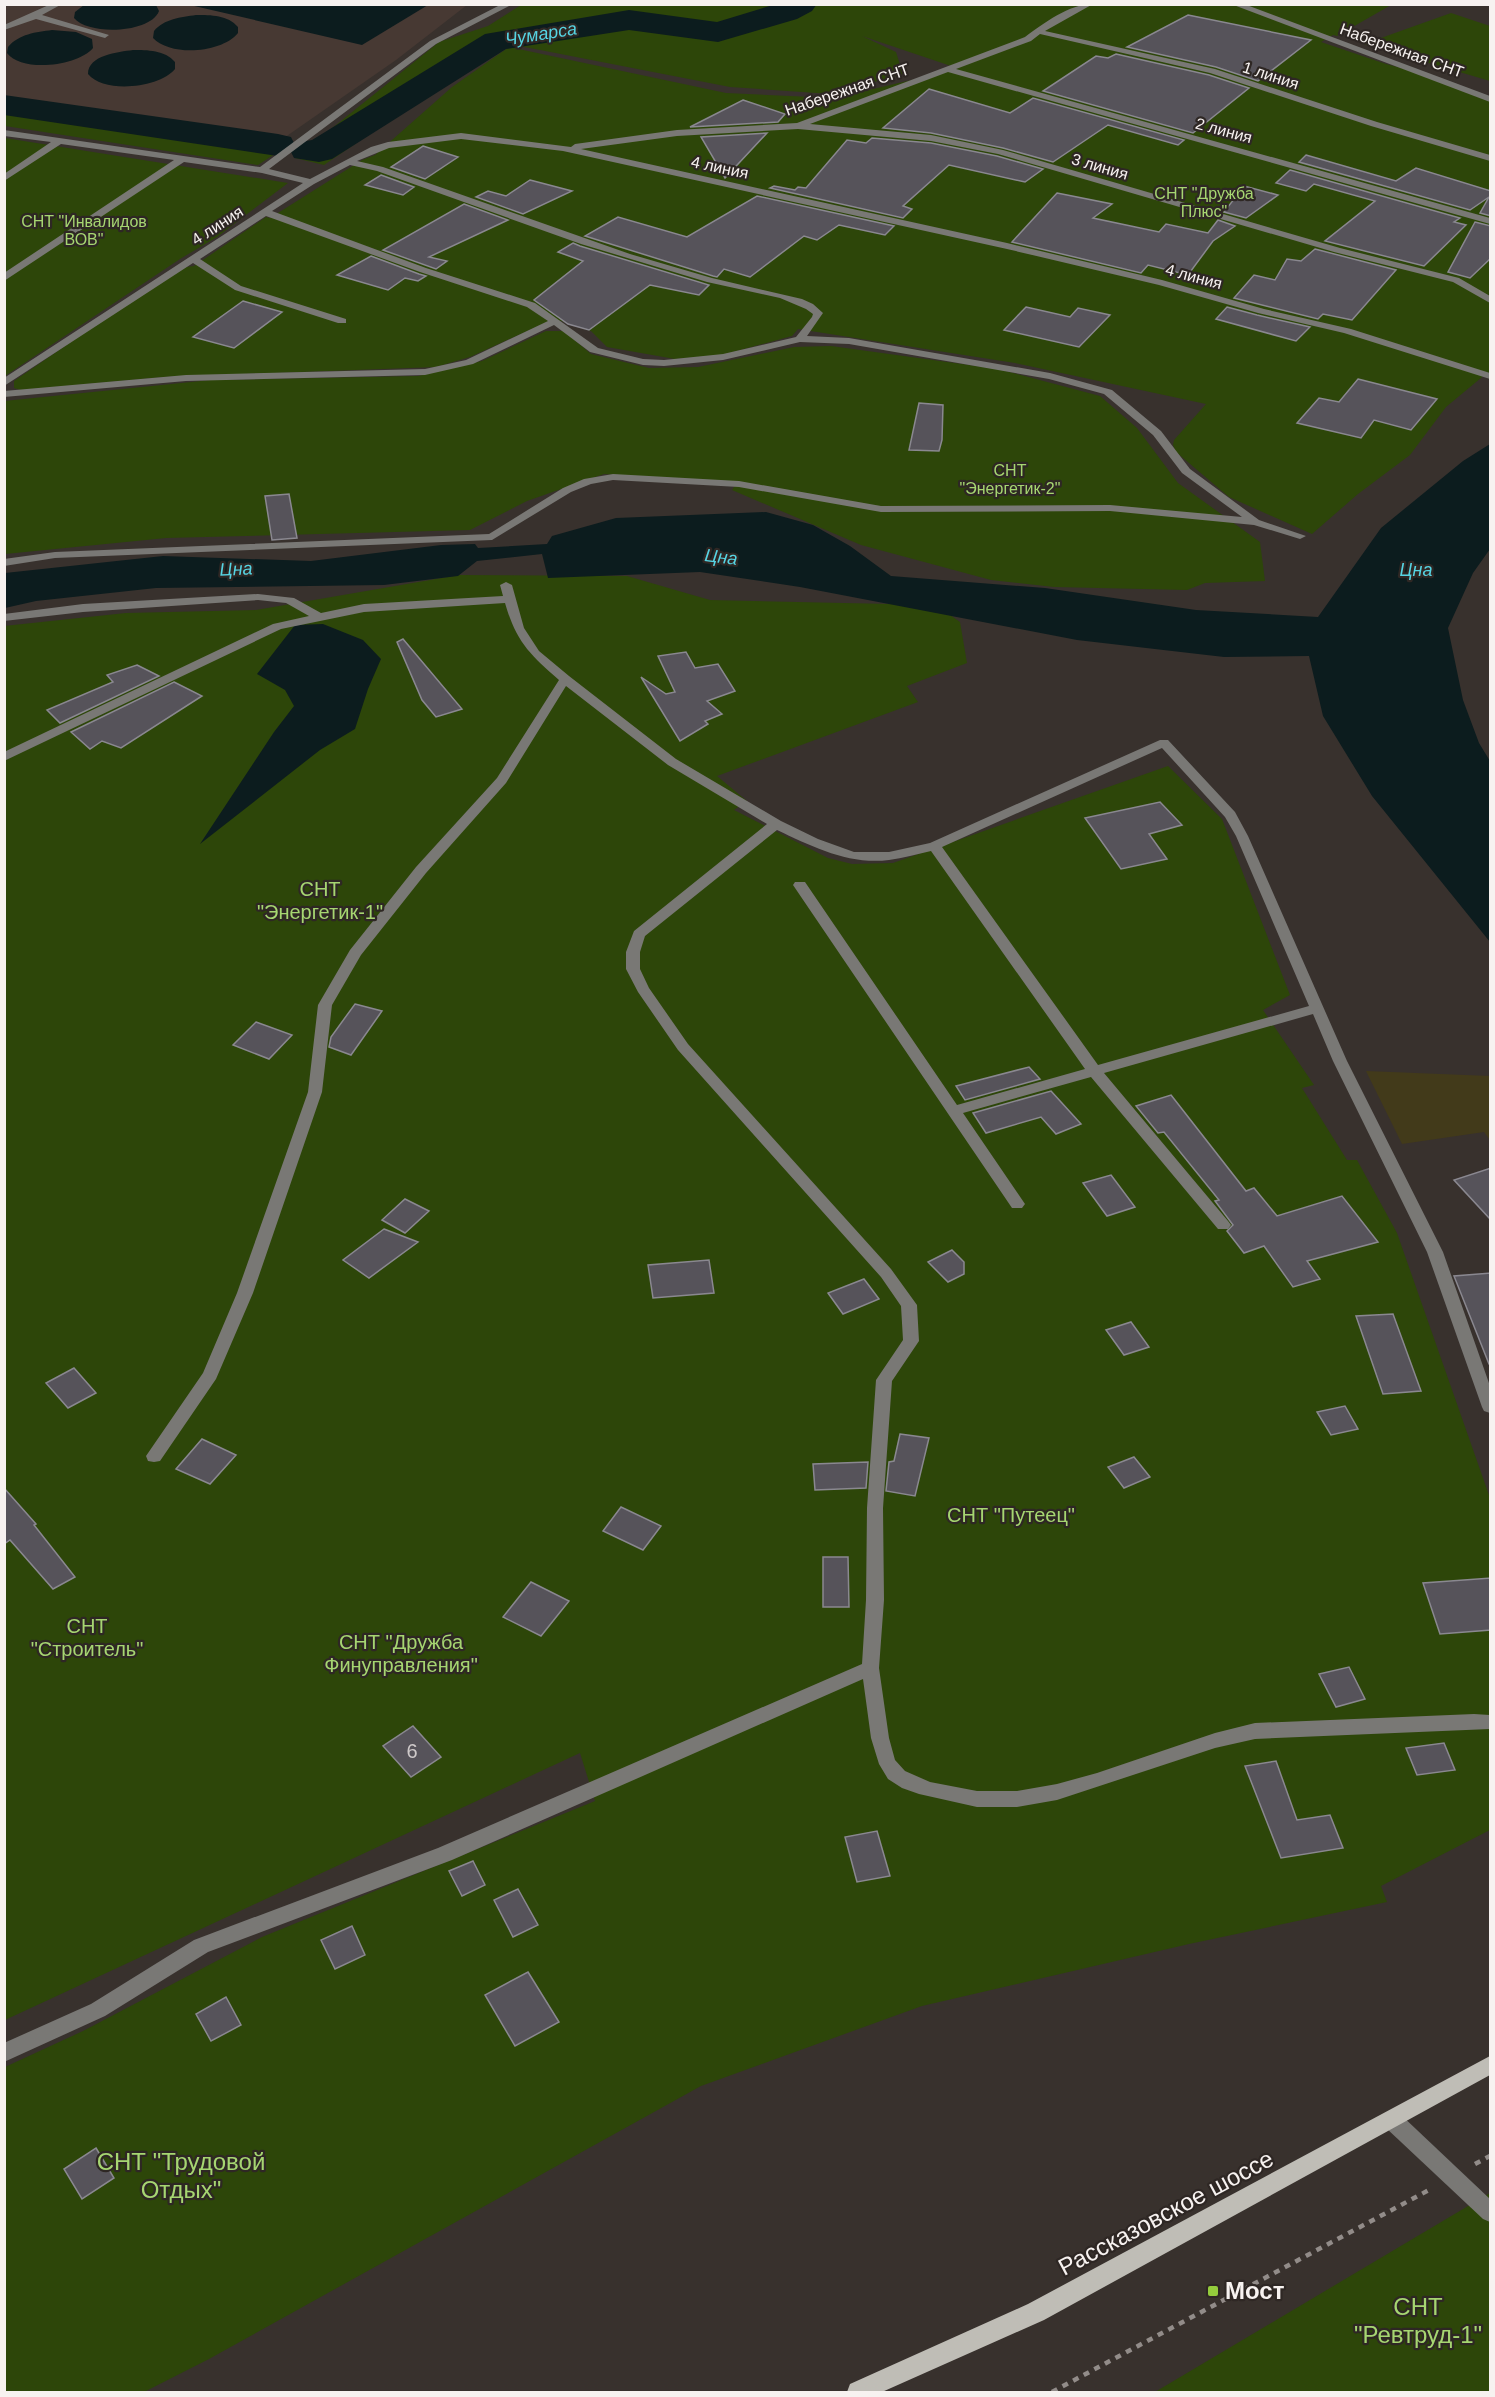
<svg xmlns="http://www.w3.org/2000/svg" width="1495" height="2397" font-family="Helvetica,sans-serif">
  <style>
    .built { fill: #473933 }
    .green { fill: #2d4609 }
    .sand { fill: #423a1a }
    .water { fill: #0c1c1e }
    .lines { fill: none; stroke-linecap: round; stroke-linejoin: round }
    .river { fill: #0c1c1e; fill-rule: evenodd }
    .building { fill: #56535a; stroke: #8a8890; stroke-width: 1.5 }
    .path { stroke: #928c89; stroke-width: 4.5; stroke-dasharray: 6 6; stroke-linecap: butt }
    .minor { fill: #797875; fill-rule: evenodd }
    .major { fill: #bfbdb6; fill-rule: evenodd }
    .poi-dot { fill: #94cc3c; stroke: #2e2724; stroke-width: 2 }
    .labels { text-anchor: middle; stroke-width: 4.5; stroke-linejoin: round; paint-order: stroke }
    .far-street-label { font-size: 16px; fill: #f7f2f0; stroke: #2e2724 }
    .far-park-label { font-size: 16px; fill: #a6d671; stroke: #2e2724 }
    .far-water-label { font-size: 18px; font-style: italic; fill: #56d4e3; stroke: #2e2724 }
    .park-label { font-size: 20px; fill: #a6d671; stroke: #2e2724 }
    .near-number-label { font-size: 20px; fill: #cfcaca }
    .near-park-label { font-size: 24px; fill: #a6d671; stroke: #2e2724 }
    .near-street-label { font-size: 24px; fill: #f7f2f0; stroke: #2e2724 }
    .near-poi-label { font-size: 24px; font-weight: bold; fill: #f7f2f0; stroke: #2e2724; text-anchor: start }
  </style>
  <rect width="100%" height="100%" fill="#38312d"/>
  <polygon class="built" points="4,5 467,5 396,60 281,140 5,97"/>
  <g class="green">
    <polygon points="521,5 1391,5 1337,36 1333,35 1321,42 1386,64 1432,76 1490,97 1490,375 1487,373 1446,407 1410,455 1358,494 1312,534 1229,497 1176,452 1173,445 1174,440 1206,404 1015,363 798,329 792,336 722,355 675,359 607,347 591,331 558,320 545,323 470,357 436,367 164,377 21,390 14,388 14,381 179,268 194,266 266,217 270,218 362,160 375,155 452,87 509,47 726,93 834,98 929,76 951,66 862,36 896,52 903,74 831,94 730,87 504,43 324,165 295,158 439,42 488,26"/>
    <polygon points="1451,13 1490,26 1490,81 1364,44"/>
    <polygon points="5,100 290,144 258,165 5,126"/>
    <polygon points="5,138 288,183 217,237 180,259 5,376"/>
    <polygon points="546,331 564,331 591,354 649,368 698,367 794,347 831,346 998,369 1100,396 1137,428 1178,483 1260,542 1265,581 1205,583 1187,590 1054,587 991,580 861,545 732,490 736,484 604,474 527,501 470,530 166,538 5,554 4,401 211,380 418,376 482,361"/>
    <polygon points="459,575 627,576 710,600 936,605 960,622 967,663 907,686 918,702 717,776 747,801 734,810 828,858 852,864 893,863 1168,766 1222,819 1290,995 1263,1010 1314,1085 1302,1088 1347,1160 1357,1160 1397,1233 1490,1498 1490,1710 1489,1711 1490,1830 1381,1886 1387,1902 1189,1944 922,2006 701,2086 209,2359 144,2392 5,2392 5,2067 83,2031 262,1937 595,1801 580,1753 5,2020 4,626 126,613 256,610"/>
    <polygon points="1490,2193 1490,2392 1154,2392 1155,2392"/>
  </g>
  <polygon class="sand" points="1366,1071 1490,1076 1490,1140 1484,1132 1402,1144"/>
  <g class="water">
    <path d="M 84,5 L 156,5 L 159,11 C 151,33 89,36 74,18 L 75,12 Z"/>
    <polygon points="190,5 428,4 428,5 362,45"/>
    <path d="M 196,15 C 211,15 228,15 238,27 L 238,33 C 222,53 171,57 153,38 L 154,31 C 164,19 181,17 196,15 Z"/>
    <path d="M 52,30 L 76,32 L 92,39 L 93,48 C 78,66 22,73 7,53 L 8,47 C 19,34 36,32 52,30 Z"/>
    <path d="M 133,50 C 147,50 165,50 175,62 L 175,69 C 160,88 104,94 88,74 C 88,55 118,52 133,50 Z"/>
    <polygon points="1490,444 1490,549 1473,573 1448,628 1463,700 1479,743 1490,761 1490,942 1372,796 1323,716 1309,656 1224,657 1077,640 800,587 700,572 548,578 542,554 477,561 458,576 384,585 156,588 36,601 5,608 5,573 163,556 311,561 441,545 475,544 478,548 547,544 552,536 616,518 766,512 813,525 850,546 891,576 1045,588 1196,610 1318,617 1381,528 1463,461"/>
    <polygon points="323,624 363,640 381,659 368,689 355,729 320,750 200,844 274,732 294,706 285,690 257,674 295,625"/>
  </g>
  <g class="lines">
    <polygon class="river" points="776,4 817,4 812,11 797,19 718,42 629,30 506,49 332,159 319,162 294,158 291,152 278,156 4,115 4,95 278,134 291,137 294,143 312,140 485,34 629,10 717,22"/>
  </g>
  <g class="building">
    <polygon points="1188,15 1311,40 1258,81 1216,67 1127,47"/>
    <polygon points="1116,54 1209,75 1249,88 1193,133 1043,91 1096,56 1108,58"/>
    <polygon points="929,89 1010,113 1033,98 1184,140 1178,145 1108,125 1053,162 1003,148 931,133 883,128"/>
    <polygon points="743,100 785,114 778,122 690,127"/>
    <polygon points="767,133 725,178 701,137"/>
    <polygon points="872,138 931,143 997,156 1043,169 1025,182 949,165 903,206 912,209 903,218 770,188 774,186 795,190 798,187 806,188 847,140 866,143"/>
    <polygon points="423,146 458,157 425,179 391,167"/>
    <polygon points="1306,155 1396,181 1416,168 1491,191 1491,216 1480,213 1489,197 1470,210 1299,162"/>
    <polygon points="1290,170 1460,218 1454,222 1466,225 1424,266 1325,241 1375,201 1314,184 1306,191 1276,183"/>
    <polygon points="381,175 414,187 403,195 365,185"/>
    <polygon points="530,180 572,191 523,214 476,197 488,191 506,196"/>
    <polygon points="1244,186 1278,195 1246,218 1224,212"/>
    <polygon points="1057,193 1112,204 1093,218 1159,232 1166,224 1208,233 1218,220 1235,226 1213,241 1188,275 1148,265 1141,273 1012,242"/>
    <polygon points="757,196 894,226 885,235 839,225 817,240 804,236 750,277 724,269 717,277 713,276 585,236 618,217 687,237"/>
    <polygon points="464,204 508,220 429,257 447,261 436,269 383,250"/>
    <polygon points="1475,222 1491,226 1491,258 1470,278 1448,272"/>
    <polygon points="573,243 580,246 709,285 699,295 650,285 589,330 568,324 534,300 583,261 558,252"/>
    <polygon points="1315,249 1396,270 1352,320 1323,314 1318,319 1234,298 1254,275 1275,280 1287,259 1301,261"/>
    <polygon points="371,256 419,274 426,276 418,281 405,278 388,290 337,275"/>
    <polygon points="243,301 282,312 234,348 193,337"/>
    <polygon points="1026,307 1070,317 1078,308 1110,315 1079,347 1004,330"/>
    <polygon points="1227,307 1257,315 1310,327 1296,341 1216,319"/>
    <polygon points="1358,379 1437,399 1411,430 1374,420 1361,438 1297,423 1319,398 1339,402"/>
    <polygon points="919,403 943,405 942,440 939,451 909,450"/>
    <polygon points="289,494 297,538 272,540 265,496"/>
    <polygon points="403,639 462,709 436,717 422,700 397,642"/>
    <polygon points="686,652 695,668 718,664 735,691 707,701 722,714 705,721 708,724 680,741 641,677 666,694 675,692 658,656"/>
    <polygon points="137,665 159,676 60,723 47,710 113,682 107,675"/>
    <polygon points="174,682 202,696 121,748 102,741 90,749 71,732"/>
    <polygon points="1160,802 1182,825 1149,834 1167,859 1121,869 1085,818"/>
    <polygon points="355,1004 382,1011 351,1055 329,1047 331,1037"/>
    <polygon points="256,1022 292,1035 269,1059 233,1045"/>
    <polygon points="1029,1067 1040,1079 965,1100 956,1086"/>
    <polygon points="1051,1091 1081,1124 1056,1134 1041,1117 986,1133 973,1113"/>
    <polygon points="1171,1095 1246,1191 1254,1188 1277,1216 1342,1196 1378,1242 1307,1261 1320,1279 1293,1287 1264,1246 1244,1253 1227,1231 1233,1225 1215,1201 1219,1200 1164,1132 1158,1133 1136,1106"/>
    <polygon points="1491,1168 1491,1220 1454,1180"/>
    <polygon points="1111,1175 1135,1207 1107,1216 1083,1183"/>
    <polygon points="405,1199 429,1211 405,1233 382,1220"/>
    <polygon points="384,1229 418,1242 369,1278 343,1260"/>
    <polygon points="952,1250 964,1262 964,1274 948,1282 928,1262"/>
    <polygon points="709,1260 714,1293 653,1298 648,1265"/>
    <polygon points="1491,1273 1491,1364 1489,1364 1454,1276"/>
    <polygon points="864,1279 879,1299 843,1314 828,1293"/>
    <polygon points="1393,1314 1421,1391 1383,1394 1356,1316"/>
    <polygon points="1131,1322 1149,1347 1124,1355 1106,1330"/>
    <polygon points="74,1368 96,1393 68,1408 46,1383"/>
    <polygon points="1345,1406 1358,1429 1331,1435 1317,1412"/>
    <polygon points="900,1434 929,1438 915,1496 886,1491 889,1462 894,1461"/>
    <polygon points="202,1439 236,1455 210,1484 176,1469"/>
    <polygon points="1134,1457 1150,1477 1124,1488 1108,1467"/>
    <polygon points="868,1462 866,1488 815,1490 813,1464"/>
    <polygon points="4,1488 36,1524 34,1525 75,1577 53,1589 10,1540 4,1544"/>
    <polygon points="621,1507 661,1526 643,1550 603,1531"/>
    <polygon points="823,1557 848,1557 849,1607 823,1607"/>
    <polygon points="1491,1578 1491,1630 1440,1634 1423,1583"/>
    <polygon points="531,1582 569,1601 541,1636 503,1617"/>
    <polygon points="1349,1667 1365,1699 1336,1707 1319,1674"/>
    <polygon points="413,1726 441,1757 411,1777 383,1746"/>
    <polygon points="1444,1743 1455,1770 1417,1775 1406,1748"/>
    <polygon points="1276,1761 1297,1820 1330,1815 1343,1848 1281,1858 1245,1766"/>
    <polygon points="877,1831 890,1876 857,1882 845,1837"/>
    <polygon points="473,1861 485,1885 462,1896 449,1871"/>
    <polygon points="518,1889 538,1925 513,1937 494,1900"/>
    <polygon points="352,1926 365,1955 335,1969 321,1940"/>
    <polygon points="528,1972 559,2022 515,2046 485,1995"/>
    <polygon points="226,1997 241,2025 211,2041 196,2014"/>
    <polygon points="96,2148 114,2178 82,2199 64,2169"/>
  </g>
  <g class="lines">
    <g class="path">
      <polyline points="1475,2164 1490,2156"/>
      <polyline points="1052,2392 1429,2190"/>
    </g>
    <g class="minor">
      <polygon points="51,4 62,4 42,15 109,35 105,38 36,19 4,30 4,25"/>
      <path d="M 502,4 L 513,4 L 436,44 L 269,169 L 310,179 L 371,147 L 388,142 L 461,133 L 571,147 L 575,144 L 677,130 L 797,123 L 1025,37 C 1044,23 1069,4 1093,4 L 1045,31 L 1215,69 L 1377,122 L 1490,155 L 1490,161 L 1371,126 L 1210,73 L 1040,34 L 1031,41 L 956,69 L 1490,218 L 1490,224 L 948,72 L 810,124 L 931,135 L 1003,150 L 1340,248 L 1459,278 L 1490,296 L 1490,303 L 1453,282 L 1334,252 L 998,154 L 931,141 L 798,129 L 677,136 L 581,149 L 1007,243 L 1162,280 L 1264,309 L 1351,329 L 1490,373 L 1490,379 L 1344,333 L 1258,313 L 1159,285 L 1007,249 L 563,151 L 461,139 L 389,148 L 357,161 L 383,167 L 630,254 L 712,278 L 802,299 L 813,304 L 823,313 L 807,336 L 849,338 L 1050,373 L 1112,390 L 1161,431 L 1190,469 L 1259,520 L 1306,536 L 1300,539 L 1254,525 L 1110,511 L 881,512 L 739,487 L 613,480 L 591,484 L 571,492 L 492,540 L 55,558 L 4,566 L 4,559 L 55,552 L 489,534 L 563,488 L 584,479 L 613,474 L 739,481 L 881,506 L 1110,505 L 1242,517 L 1182,473 L 1153,435 L 1104,394 L 1049,379 L 849,344 L 800,342 L 723,360 L 664,366 L 643,365 L 590,352 L 554,325 L 473,364 L 425,375 L 186,381 L 4,397 L 4,391 L 186,375 L 425,369 L 466,360 L 548,321 L 527,307 L 420,272 L 266,216 L 200,259 L 241,286 L 346,319 L 346,323 L 338,323 L 235,290 L 193,263 L 4,386 L 4,378 L 303,183 L 262,173 L 184,162 L 4,281 L 4,273 L 174,160 L 61,144 L 4,181 L 4,174 L 51,142 L 4,136 L 4,130 L 260,167 L 430,41 ZM 350,165 L 377,171 L 581,244 L 707,282 L 780,298 L 806,309 L 813,314 L 812,317 L 796,337 L 723,354 L 664,360 L 643,359 L 598,348 L 535,303 L 426,268 L 272,211 L 314,184 Z"/>
      <polygon points="1231,4 1244,4 1490,96 1490,102"/>
      <path d="M 506,582 L 512,585 L 524,628 L 539,651 L 569,676 L 676,759 L 781,821 L 818,839 L 854,852 L 889,852 L 930,843 L 1160,740 L 1168,740 L 1235,812 L 1248,836 L 1347,1061 L 1443,1252 L 1490,1386 L 1490,1413 L 1484,1411 L 1482,1407 L 1427,1252 L 1333,1061 L 1313,1014 L 1104,1073 L 1228,1221 L 1231,1225 L 1228,1229 L 1218,1229 L 1091,1077 L 963,1113 L 1025,1204 L 1022,1208 L 1012,1208 L 793,885 L 795,882 L 805,882 L 957,1105 L 1085,1069 L 931,851 C 917,854 903,858 889,860 C 849,865 813,847 777,830 L 645,936 L 640,952 L 640,969 L 649,988 L 688,1044 L 891,1269 L 917,1305 L 919,1341 L 892,1381 L 883,1508 L 884,1600 L 879,1668 L 889,1738 L 895,1760 L 905,1771 L 930,1782 L 977,1791 L 1017,1791 L 1057,1784 L 1097,1773 L 1215,1733 L 1255,1723 L 1474,1714 L 1490,1715 L 1490,1729 L 1255,1739 L 1215,1748 L 1057,1800 L 1017,1807 L 977,1807 L 919,1794 L 902,1788 L 888,1779 L 879,1764 L 871,1738 L 863,1679 L 452,1860 L 208,1952 L 105,2016 L 4,2062 L 4,2043 L 91,2004 L 194,1940 L 438,1848 L 862,1664 L 866,1600 L 867,1508 L 876,1380 L 903,1340 L 901,1306 L 881,1277 L 678,1050 L 638,992 L 626,969 L 626,952 L 634,931 L 767,824 L 668,765 L 566,686 L 506,783 L 426,873 L 361,955 L 332,1005 L 322,1092 L 253,1293 L 216,1379 L 160,1461 L 154,1462 L 148,1461 L 146,1456 L 203,1373 L 237,1293 L 308,1092 L 318,1005 L 350,950 L 416,867 L 497,778 L 559,680 C 529,654 516,641 505,603 L 364,612 L 281,629 L 4,761 L 4,752 L 273,624 L 309,616 L 286,603 L 258,600 L 83,612 L 4,621 L 4,614 L 83,604 L 258,594 L 294,598 L 321,613 L 364,604 L 503,596 L 500,585 ZM 1162,748 L 1225,817 L 1236,836 L 1309,1006 L 1098,1065 L 942,847 Z"/>
      <polygon points="1392,2110 1399,2113 1490,2199 1490,2222 1483,2219 1385,2127 1382,2120 1385,2113"/>
    </g>
    <polygon class="major" points="1490,2056 1490,2075 1044,2320 882,2392 847,2392 850,2384 1028,2304"/>
  </g>
  <rect class="poi-dot" x="1207" y="2285" width="12" height="12" rx="3"/>
  <g class="labels">
    <g class="far-street-label">
      <text transform="translate(1402 50) rotate(20)" y="6">Набережная СНТ</text>
      <text transform="translate(1271 75) rotate(18)" y="6">1 линия</text>
      <text transform="translate(847 89) rotate(-19)" y="6">Набережная СНТ</text>
      <text transform="translate(1224 130) rotate(15)" y="6">2 линия</text>
      <text transform="translate(1100 166) rotate(16)" y="6">3 линия</text>
      <text transform="translate(720 167) rotate(12)" y="6">4 линия</text>
      <text transform="translate(217 225) rotate(-33)" y="6">4 линия</text>
      <text transform="translate(1194 276) rotate(15)" y="6">4 линия</text>
    </g>
    <g class="far-park-label">
      <text x="1204" y="199">СНТ "Дружба<tspan x="1204" dy="18">Плюс"</tspan></text>
      <text x="84" y="227">СНТ "Инвалидов<tspan x="84" dy="18">ВОВ"</tspan></text>
      <text x="1010" y="476">СНТ<tspan x="1010" dy="18">"Энергетик-2"</tspan></text>
    </g>
    <g class="far-water-label">
      <text transform="translate(541 34) rotate(-9)" y="6">Чумарса</text>
      <text transform="translate(721 557) rotate(7)" y="6">Цна</text>
      <text transform="translate(236 569) rotate(-3)" y="6">Цна</text>
      <text x="1416" y="576">Цна</text>
    </g>
    <g class="park-label">
      <text x="320" y="896">СНТ<tspan x="320" dy="23">"Энергетик-1"</tspan></text>
      <text x="1011" y="1522">СНТ "Путеец"</text>
      <text x="87" y="1633">СНТ<tspan x="87" dy="23">"Строитель"</tspan></text>
      <text x="401" y="1649">СНТ "Дружба<tspan x="401" dy="23">Финуправления"</tspan></text>
    </g>
    <g class="near-number-label">
      <text x="412" y="1758">6</text>
    </g>
    <g class="near-park-label">
      <text x="181" y="2170">СНТ "Трудовой<tspan x="181" dy="28">Отдых"</tspan></text>
      <text x="1418" y="2315">СНТ<tspan x="1418" dy="28">"Ревтруд-1"</tspan></text>
    </g>
    <g class="near-street-label">
      <text transform="translate(1166 2213) rotate(-28)" y="8">Рассказовское шоссе</text>
    </g>
    <g class="near-poi-label">
      <text x="1225" y="2299">Мост</text>
    </g>
  </g>
  <rect width="1495" height="2397" fill="none" stroke="#f7f2f0" stroke-width="12"/>
</svg>
